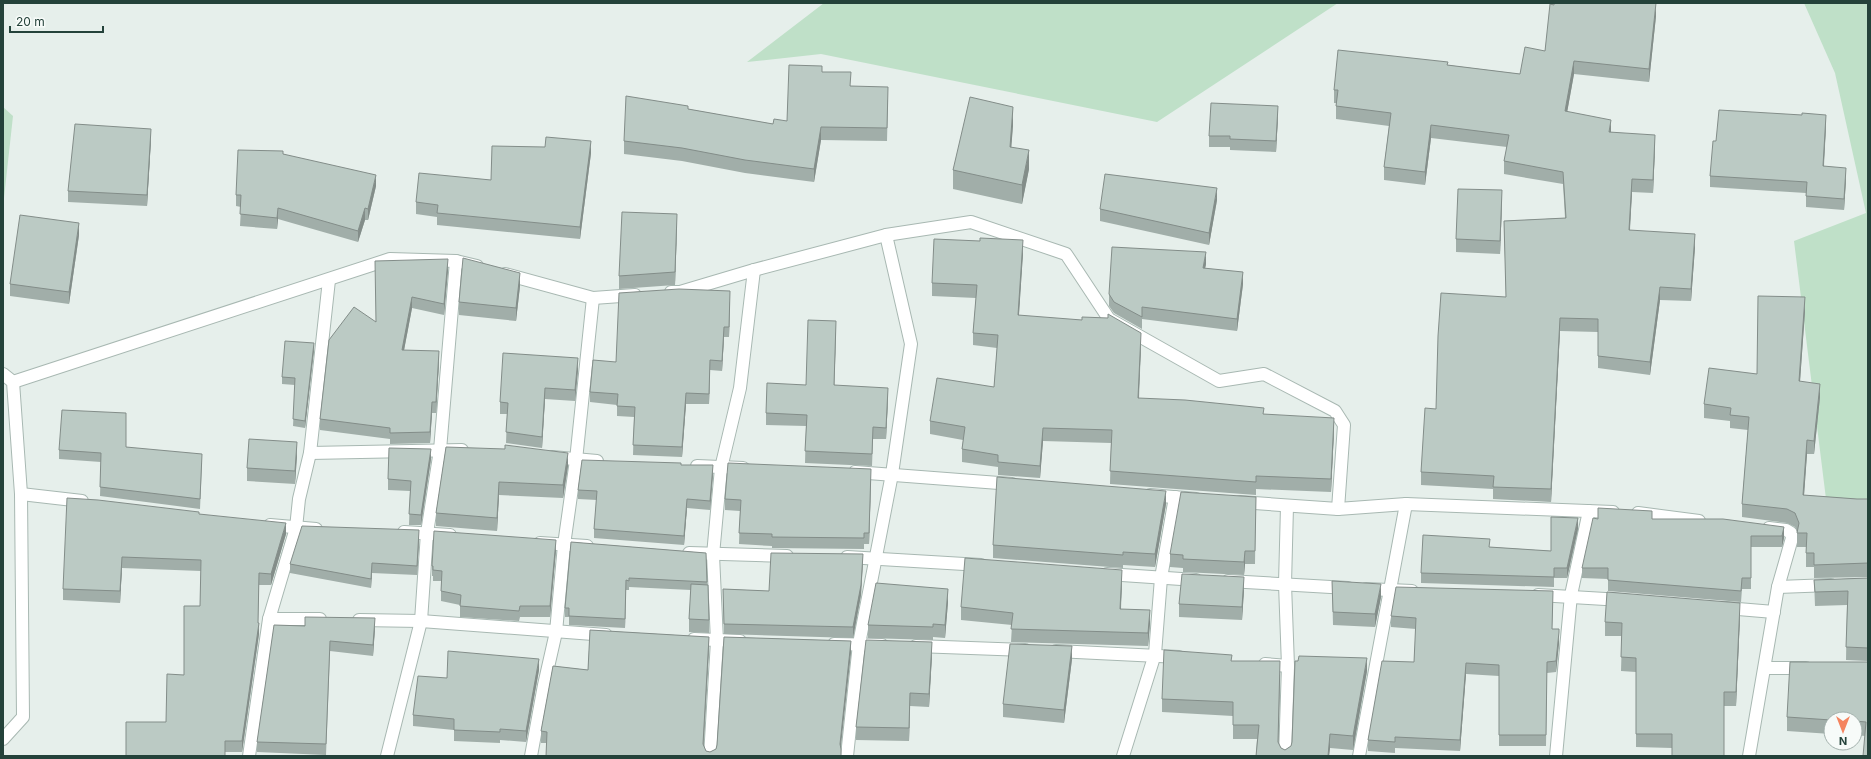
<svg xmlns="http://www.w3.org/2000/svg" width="1871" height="759" font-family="Inter,sans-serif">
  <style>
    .green { fill: #bfe0c8 }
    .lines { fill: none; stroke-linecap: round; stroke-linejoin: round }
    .minor-casing { stroke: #a8b8b2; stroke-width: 14 }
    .minor { stroke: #fff; stroke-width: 12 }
    .wall { fill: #a1aea9 }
    .shaded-wall { fill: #838d89 }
    .building { fill: #bbcac4; stroke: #838d89 }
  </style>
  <rect width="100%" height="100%" fill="#e6efeb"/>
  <g class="green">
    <polygon points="824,3 1338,3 1157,122 821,54 747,62"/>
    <polygon points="1804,3 1868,3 1868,508 1827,507 1794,241 1866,213 1835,73"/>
    <polygon points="3,107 13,116 3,207"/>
  </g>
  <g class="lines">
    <defs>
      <g id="minor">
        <polyline points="505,274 593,298 635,295"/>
        <polyline points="671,292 680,292 754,270 886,235 971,222 1066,254 1109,319 1219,381 1264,374 1335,411 1344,425 1338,509"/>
        <polyline points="3,374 13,382 21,494 23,717 3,739"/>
        <polyline points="13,382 390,259 456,261 477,266"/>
        <polyline points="310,453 462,450"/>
        <polyline points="552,457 597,461"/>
        <polyline points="697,466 743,468"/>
        <polyline points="855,472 1012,484"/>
        <polyline points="21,494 82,501"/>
        <polyline points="1150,495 1196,499"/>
        <polyline points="1240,502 1338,509 1406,504 1613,512"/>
        <polyline points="1638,513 1699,521"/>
        <polyline points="270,525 316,529"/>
        <polyline points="404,532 450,535"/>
        <polyline points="540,543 587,546"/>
        <polyline points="689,553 787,556"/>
        <polyline points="847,557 981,565"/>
        <polyline points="1107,574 1196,580"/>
        <polyline points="1228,581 1348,588"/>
        <polyline points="1778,587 1831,585"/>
        <polyline points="1366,589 1412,591"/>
        <polyline points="1538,595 1622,600"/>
        <polyline points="1726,608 1774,612"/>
        <polyline points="269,619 320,619"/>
        <polyline points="359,620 421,621 606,635"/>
        <polyline points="694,639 740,641"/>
        <polyline points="834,644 882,645"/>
        <polyline points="916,646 1025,650"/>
        <polyline points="1056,651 1179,657"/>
        <polyline points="1265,664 1288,666"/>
        <polyline points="1765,668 1806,668"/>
        <polyline points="249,756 269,619 296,528 299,499 310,453 329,280"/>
        <polyline points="387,756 421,621 427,533 440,450 456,261"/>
        <polyline points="531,756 544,685 556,632 564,545 576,460 593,298"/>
        <polyline points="710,756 717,641 713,555 721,468 740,388 754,270"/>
        <polyline points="847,756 859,644 892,474 911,344 886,235"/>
        <polyline points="1123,756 1155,654 1161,578 1175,497"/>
        <polyline points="1285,756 1288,666 1285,584 1287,506"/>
        <polyline points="1359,756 1406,504"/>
        <polyline points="1556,756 1571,595 1589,511"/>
        <polyline points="1749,756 1778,587 1792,538 1791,533 1786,530 1769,528"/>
      </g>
    </defs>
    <use href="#minor" class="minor-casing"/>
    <use href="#minor" class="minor"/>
  </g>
  <g class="wall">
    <polygon points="1554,5 1656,16 1649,82 1574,74 1567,112 1611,132 1655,148 1653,193 1632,192 1630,230 1695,247 1691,301 1660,300 1650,375 1598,368 1598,332 1560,331 1551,502 1493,499 1493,489 1421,485 1421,472 1436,409 1506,297 1504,221 1565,218 1563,184 1504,174 1504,161 1507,147 1431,138 1425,185 1384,180 1384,167 1389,126 1336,119 1336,103 1334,103 1334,90 1448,65 1520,74 1545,51"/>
    <polygon points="822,72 851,86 888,100 887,141 821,140 814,182 745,173 682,161 624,154 624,141 688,109 773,124 787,121"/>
    <polygon points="1278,117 1276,152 1230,150 1230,147 1209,147 1209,136"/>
    <polygon points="1013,125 1011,147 1029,169 1022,204 953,189 953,170"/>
    <polygon points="1826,126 1824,166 1846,179 1844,210 1806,207 1806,193 1710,187 1710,176 1716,141"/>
    <polygon points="151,140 147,206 68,202 68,191"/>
    <polygon points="545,147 591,153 580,239 437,225 437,217 416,214 416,202 491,180"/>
    <polygon points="283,154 376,186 368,220 365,220 358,242 278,219 277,229 240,226 241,207 236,206 236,195"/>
    <polygon points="1217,200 1209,245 1100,221 1100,209"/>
    <polygon points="1502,203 1500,254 1456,252 1456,239"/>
    <polygon points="677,226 675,285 619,289 619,276"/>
    <polygon points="79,235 69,304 10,296 10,284"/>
    <polygon points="980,241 1023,253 1019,315 1141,346 1139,399 1264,414 1334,431 1331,492 1256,489 1256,495 1110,484 1111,443 1043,441 1040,478 998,475 998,467 962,462 962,449 963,440 930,434 930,421 994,387 997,348 973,345 973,333 976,298 932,296 932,283"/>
    <polygon points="1206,264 1205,268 1243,284 1237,331 1142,319 1142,329 1114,313 1109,306 1109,294"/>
    <polygon points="448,270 444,315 412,308 404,350 439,362 436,413 432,413 430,443 390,444 390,439 320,430 320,419 375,322"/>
    <polygon points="520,286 516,321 459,315 459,302"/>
    <polygon points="730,302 729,337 724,337 722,371 710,370 709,404 686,404 682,457 633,455 634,417 617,416 617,405 590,402 590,392 616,362"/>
    <polygon points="1805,311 1800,382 1820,397 1814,454 1807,454 1804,495 1857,499 1868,499 1868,577 1814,578 1814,567 1806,567 1806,547 1797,547 1797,532 1795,527 1787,523 1742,517 1742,504 1748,430 1730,428 1730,421 1704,418 1704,404 1757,374"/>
    <polygon points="836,332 834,385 888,399 886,439 873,439 872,466 805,463 806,426 766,425 766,413 806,385"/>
    <polygon points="314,350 305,428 293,426 295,385 282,384 282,377"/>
    <polygon points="578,370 575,401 545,399 542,448 506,443 507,414 500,414 500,402"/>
    <polygon points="126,447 202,463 200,509 100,496 101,462 59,459 59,450"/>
    <polygon points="446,447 568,466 563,498 499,495 497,531 436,526 436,513"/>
    <polygon points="297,455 295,484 247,481 247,468"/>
    <polygon points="431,459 421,525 409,525 410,491 388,490 388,479"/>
    <polygon points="681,465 713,474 710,510 687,508 684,545 594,538 594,529 597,500 578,499 578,490"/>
    <polygon points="871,481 869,544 864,544 864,549 772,548 772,546 739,544 740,511 725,510 725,499"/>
    <polygon points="1256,497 1255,564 1245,564 1244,575 1183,572 1183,568 1170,567 1170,554"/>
    <polygon points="1166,504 1155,567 1123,565 1123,568 993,558 993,545"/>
    <polygon points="199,514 286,534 271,585 259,585 258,623 259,634 242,752 225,752 166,722 184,675 200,606 201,571 122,568 120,603 63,600 63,589"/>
    <polygon points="1652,519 1784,527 1784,538 1782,547 1751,547 1751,589 1742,589 1741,602 1608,591 1608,579 1582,578 1582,568"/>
    <polygon points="1578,529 1567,578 1554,578 1554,587 1421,583 1421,573 1490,547 1551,551"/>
    <polygon points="419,540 417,575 372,573 371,588 290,573 290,564"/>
    <polygon points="571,542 706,553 709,620 709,633 689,632 689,619 691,590 629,587 629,590 626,590 625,628 569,625 569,617 565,617 565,608"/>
    <polygon points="556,550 550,617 520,617 519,621 460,617 460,605 441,601 441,581 433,581 433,576 432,576 432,566"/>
    <polygon points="863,564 861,595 853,638 724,634 723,589 769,591"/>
    <polygon points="1868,578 1868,661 1846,660 1847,605 1815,606 1814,580"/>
    <polygon points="1332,581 1381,597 1375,627 1333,625"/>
    <polygon points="1122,583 1121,609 1150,623 1148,646 1011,642 1012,625 961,620 961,607"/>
    <polygon points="1244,590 1242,620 1179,617 1179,604"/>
    <polygon points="948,602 945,638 933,637 933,640 868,638 868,625"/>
    <polygon points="1553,602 1552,629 1559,643 1556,672 1547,673 1546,746 1499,746 1499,676 1466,674 1460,751 1395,748 1395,753 1368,751 1368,740 1414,662 1416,629 1391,627 1391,616"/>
    <polygon points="1740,617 1736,706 1724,706 1672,748 1636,747 1636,672 1621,671 1622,636 1605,636 1605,622"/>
    <polygon points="305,626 375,628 373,656 330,651 326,755 257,752 257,742"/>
    <polygon points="590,630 709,637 709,648 703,745 706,751 710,752 716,749 717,745 724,637 851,641 851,652 840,747 841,756 546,756 547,743 541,743 541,731 553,666 588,670"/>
    <polygon points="932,655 929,707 910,706 909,741 856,740 856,727"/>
    <polygon points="1072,659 1064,723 1003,717 1003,704"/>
    <polygon points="1232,661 1280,675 1278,743 1281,748 1285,750 1291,746 1367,671 1353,750 1330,748 1329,756 1256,756 1257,739 1233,739 1233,716 1162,712 1162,699"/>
    <polygon points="1868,662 1868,756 1865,736 1855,735 1855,719 1831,719 1831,734 1787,731 1787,717"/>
    <polygon points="539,670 526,742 500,740 500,743 454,741 454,730 413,726 413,715 447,678"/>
  </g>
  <g class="shaded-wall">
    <polygon points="1656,3 1656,16 1649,82 1649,69"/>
    <polygon points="1574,61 1574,74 1565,124 1565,111"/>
    <polygon points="1278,106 1278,117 1276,152 1276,141"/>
    <polygon points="1013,107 1013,125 1010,165 1010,147"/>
    <polygon points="1826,115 1826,126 1823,177 1823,166"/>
    <polygon points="1611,120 1611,133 1609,132"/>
    <polygon points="1431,125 1431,138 1425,185 1425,172"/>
    <polygon points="821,127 821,140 814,182 814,169"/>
    <polygon points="151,129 151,140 147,206 147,195"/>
    <polygon points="1655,135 1655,148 1653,193 1653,180"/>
    <polygon points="591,141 591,153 580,239 580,227"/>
    <polygon points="1029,150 1029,169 1022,204 1022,185"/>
    <polygon points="1846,168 1846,179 1844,210 1844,199"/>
    <polygon points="376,175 376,186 368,220 368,209"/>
    <polygon points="1632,179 1632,192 1629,243 1629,230"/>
    <polygon points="1217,188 1217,200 1209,245 1209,233"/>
    <polygon points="1502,190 1502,203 1500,254 1500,241"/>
    <polygon points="278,208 278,219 277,229 277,218"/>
    <polygon points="365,208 365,220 358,242 358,231"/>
    <polygon points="677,214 677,226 675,285 675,272"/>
    <polygon points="79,223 79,235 69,304 69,292"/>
    <polygon points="1695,234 1695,247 1691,301 1691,289"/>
    <polygon points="1023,240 1023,253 1018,328 1018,315"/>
    <polygon points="1206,252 1206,264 1203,279 1203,268"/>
    <polygon points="448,259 448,270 444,315 444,304"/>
    <polygon points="1243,272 1243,284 1237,331 1237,319"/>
    <polygon points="520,273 520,286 516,321 516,308"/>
    <polygon points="1660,287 1660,300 1650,375 1650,362"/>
    <polygon points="730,291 730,302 729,337 729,327"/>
    <polygon points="412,297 412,308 402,361 402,350"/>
    <polygon points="1805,297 1805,311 1799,395 1799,381"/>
    <polygon points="1560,318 1560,331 1551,502 1551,489"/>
    <polygon points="836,321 836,332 834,396 834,385"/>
    <polygon points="724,327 724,337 722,371 722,361"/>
    <polygon points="1141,333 1141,346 1138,411 1138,398"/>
    <polygon points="314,343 314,350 305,428 305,421"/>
    <polygon points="439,351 439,362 436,413 436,402"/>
    <polygon points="578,358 578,370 575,401 575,390"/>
    <polygon points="710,360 710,370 709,404 709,394"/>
    <polygon points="1820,384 1820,397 1814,454 1814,441"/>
    <polygon points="545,388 545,399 542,448 542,437"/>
    <polygon points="888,388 888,399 886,439 886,428"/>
    <polygon points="686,393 686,404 682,457 682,447"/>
    <polygon points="432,402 432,413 430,443 430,432"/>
    <polygon points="1334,418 1334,431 1331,492 1331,479"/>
    <polygon points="1043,428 1043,441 1040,478 1040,466"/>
    <polygon points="1807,440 1807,454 1803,509 1803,495"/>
    <polygon points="297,442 297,455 295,484 295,471"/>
    <polygon points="431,449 431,459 421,525 421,515"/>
    <polygon points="568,453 568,466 563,498 563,485"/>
    <polygon points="713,465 713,474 710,510 710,501"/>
    <polygon points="871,469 871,481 869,544 869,533"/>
    <polygon points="499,482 499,495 497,531 497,518"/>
    <polygon points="1166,491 1166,504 1155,567 1155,554"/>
    <polygon points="687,499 687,508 684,545 684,536"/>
    <polygon points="1578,518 1578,529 1567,578 1567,568"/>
    <polygon points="286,523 286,534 271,585 271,574"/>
    <polygon points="1784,527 1784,538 1782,547 1782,536"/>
    <polygon points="419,530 419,540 417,575 417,566"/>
    <polygon points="556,540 556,550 550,617 550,606"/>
    <polygon points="1245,551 1245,564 1244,575 1244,562"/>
    <polygon points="863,554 861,595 853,638 853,627"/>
    <polygon points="122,557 122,568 120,603 120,591"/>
    <polygon points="372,563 372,573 371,588 371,579"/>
    <polygon points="1122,570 1122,583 1120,622 1120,609"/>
    <polygon points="1244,577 1244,590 1242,620 1242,607"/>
    <polygon points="626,580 626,590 625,628 625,619"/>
    <polygon points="1381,584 1381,597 1375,627 1375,614"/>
    <polygon points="948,589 948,602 945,638 945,625"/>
    <polygon points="1740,603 1740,617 1736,706 1736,692"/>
    <polygon points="1150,610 1150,623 1148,646 1148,633"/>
    <polygon points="375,618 375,628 373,656 373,645"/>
    <polygon points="259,623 259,634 242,752 242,741"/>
    <polygon points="1559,632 1559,643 1556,672 1556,661"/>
    <polygon points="709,637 709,648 703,756 703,744"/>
    <polygon points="851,641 851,652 840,755 840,744"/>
    <polygon points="932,642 932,655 929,707 929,694"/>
    <polygon points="1072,646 1072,659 1064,723 1064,710"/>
    <polygon points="1367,658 1367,671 1353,750 1353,736"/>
    <polygon points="539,659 539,670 526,742 526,731"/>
    <polygon points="1280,661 1280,675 1278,756 1278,742"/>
    <polygon points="1466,663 1466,674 1460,751 1460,740"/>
    <polygon points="910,693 910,706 909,741 909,728"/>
    <polygon points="1330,734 1330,748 1329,756 1328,756"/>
  </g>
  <g class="building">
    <polygon points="1554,3 1656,3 1649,69 1574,61 1565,111 1611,120 1609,132 1655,135 1653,180 1632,179 1629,230 1695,234 1691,289 1660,287 1650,362 1598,356 1598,319 1560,318 1551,489 1493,487 1494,476 1421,472 1425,408 1436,409 1438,336 1441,293 1506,297 1504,221 1566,218 1563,172 1504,161 1509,135 1431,125 1425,172 1384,167 1391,113 1336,106 1338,90 1334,90 1338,50 1448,62 1447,65 1520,74 1525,47 1545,51 1550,4 1554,5"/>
    <polygon points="789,65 822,66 822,72 851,72 850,86 888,87 887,128 821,127 814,169 745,160 682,148 624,141 626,96 688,106 688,109 773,124 774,119 787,121"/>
    <polygon points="970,97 1013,107 1010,147 1029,150 1022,185 953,170"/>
    <polygon points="1211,103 1278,106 1276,141 1230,139 1230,136 1209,136"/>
    <polygon points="1719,110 1802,115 1802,113 1826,115 1823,166 1846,168 1844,199 1806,196 1807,182 1710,176 1713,141 1716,141"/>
    <polygon points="75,124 151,129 147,195 68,191"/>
    <polygon points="546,137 591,141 580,227 437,213 438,205 416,202 419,173 491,180 492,146 545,147"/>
    <polygon points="238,150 283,151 283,154 376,175 368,209 365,208 358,231 278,208 277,218 240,214 241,195 236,195"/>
    <polygon points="1105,174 1217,188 1209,233 1100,209"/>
    <polygon points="1458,189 1502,190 1500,241 1456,239"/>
    <polygon points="622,212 677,214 675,272 619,276"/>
    <polygon points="20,215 79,223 69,292 10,284"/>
    <polygon points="980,238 1023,240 1018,315 1082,320 1082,317 1108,318 1108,314 1141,333 1138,398 1185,400 1264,408 1263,414 1334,418 1331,479 1256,476 1256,482 1110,471 1112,430 1043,428 1040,466 998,462 998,455 962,449 965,427 930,421 937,378 994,387 998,335 973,333 977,285 932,283 934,239 980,241"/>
    <polygon points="1112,247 1206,252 1203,268 1243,272 1237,319 1142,307 1142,317 1114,302 1109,294"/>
    <polygon points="463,258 520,273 516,308 459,302"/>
    <polygon points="448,259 444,304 412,297 402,350 439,351 436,402 432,402 430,432 390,433 390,428 320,419 329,340 354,307 376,322 375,261"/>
    <polygon points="679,289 730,291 729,327 724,327 722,361 710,360 709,394 686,393 682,447 633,445 635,407 617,406 618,394 590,392 593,360 616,362 619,293"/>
    <polygon points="1758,296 1805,297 1799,381 1820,384 1814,441 1807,440 1803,495 1857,499 1868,499 1868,563 1814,565 1814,553 1806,553 1807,533 1797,533 1799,523 1795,513 1787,509 1742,504 1749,417 1730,415 1731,408 1704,404 1709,368 1757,374"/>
    <polygon points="808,320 836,321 834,385 888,388 886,428 873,427 872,454 805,451 807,415 766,413 767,383 806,385"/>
    <polygon points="285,341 314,343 305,421 293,419 295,378 282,377"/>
    <polygon points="503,353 578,358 575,390 545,388 542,437 506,432 508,403 500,402"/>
    <polygon points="62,410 126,413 126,447 202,454 200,499 100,487 101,453 59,450"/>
    <polygon points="249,439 297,442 295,471 247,468"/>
    <polygon points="505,445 568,453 563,485 499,482 497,518 436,513 446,447 505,449"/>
    <polygon points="389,448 431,449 421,515 409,514 411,481 388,479"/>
    <polygon points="582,460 681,463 681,465 713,465 710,501 687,499 684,536 594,529 597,491 578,490"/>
    <polygon points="728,463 871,469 869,533 864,533 864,538 772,537 772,534 739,533 741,500 725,499"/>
    <polygon points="997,477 1166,491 1155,554 1123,552 1123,555 993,545"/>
    <polygon points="1181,492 1256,497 1255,551 1245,551 1244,562 1183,559 1183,555 1170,554"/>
    <polygon points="67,498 98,500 199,512 199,514 286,523 271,574 259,573 258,623 259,623 242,741 225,741 225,756 126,756 126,722 166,722 167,674 184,675 184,606 200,606 201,560 122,557 120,591 63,589"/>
    <polygon points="1598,508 1652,511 1652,519 1723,519 1784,527 1782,536 1751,536 1751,578 1742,578 1741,591 1608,580 1608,568 1582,568 1593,518 1598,519"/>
    <polygon points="1551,517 1578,518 1567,568 1554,568 1554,577 1421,573 1423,535 1490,539 1489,547 1551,551"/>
    <polygon points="302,526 419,530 417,566 372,563 371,579 290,564"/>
    <polygon points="434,531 556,540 550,606 520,606 519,611 460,606 461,595 441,591 442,571 433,570 433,566 432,566"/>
    <polygon points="571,542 706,553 707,582 629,578 629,581 626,580 625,619 569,616 569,608 565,608"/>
    <polygon points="771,553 863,554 861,585 853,627 724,624 723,589 769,591"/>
    <polygon points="965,558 1122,570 1120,609 1150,610 1148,633 1011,629 1013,613 961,607"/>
    <polygon points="1182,574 1244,577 1242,607 1179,604"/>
    <polygon points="1868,578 1868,648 1846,647 1848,591 1815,592 1814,580"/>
    <polygon points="1332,581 1381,584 1375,614 1333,612"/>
    <polygon points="876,583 948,589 945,625 933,624 933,627 868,625"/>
    <polygon points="691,584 708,585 709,620 689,619"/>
    <polygon points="1396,587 1553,591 1552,629 1559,629 1559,632 1556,661 1547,662 1546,735 1499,735 1499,665 1466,663 1460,740 1395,737 1395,742 1368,740 1382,661 1414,662 1416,618 1391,616"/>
    <polygon points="1607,592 1740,603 1736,692 1724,692 1724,756 1672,756 1672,734 1636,734 1636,658 1621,657 1622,623 1605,622"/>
    <polygon points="305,617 375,618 373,645 330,641 326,744 257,742 274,625 305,626"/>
    <polygon points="590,630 709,637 703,744 706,751 710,752 716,749 717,745 724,637 851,641 840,744 841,749 841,756 546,756 547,732 541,731 553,666 588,670"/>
    <polygon points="866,640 932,642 929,694 910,693 909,728 856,727"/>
    <polygon points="1010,644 1072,646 1064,710 1003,704"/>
    <polygon points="1164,650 1232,655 1231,661 1280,661 1278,742 1281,748 1285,750 1291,746 1292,742 1295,661 1298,661 1299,656 1367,658 1353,736 1330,734 1328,756 1256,756 1259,725 1233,725 1233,702 1162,699"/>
    <polygon points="448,651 539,659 526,731 500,729 500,732 454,730 454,719 413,715 418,676 447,678"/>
    <polygon points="1790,662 1868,662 1868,756 1863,756 1866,722 1855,721 1855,719 1831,719 1831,720 1787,717"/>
  </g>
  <rect width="1871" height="759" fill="none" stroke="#24423a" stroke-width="8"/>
  <g transform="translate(1843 731) rotate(180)"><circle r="19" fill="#f7fbf9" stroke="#a3b1ad"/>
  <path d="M0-3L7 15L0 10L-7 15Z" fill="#f4845f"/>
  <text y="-6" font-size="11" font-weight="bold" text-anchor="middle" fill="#24423a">N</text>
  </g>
  <path d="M10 26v6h93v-6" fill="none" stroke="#24423a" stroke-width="2"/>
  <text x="16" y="26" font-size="12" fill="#24423a" stroke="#f7fbf9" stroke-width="3" paint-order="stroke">20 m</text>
</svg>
